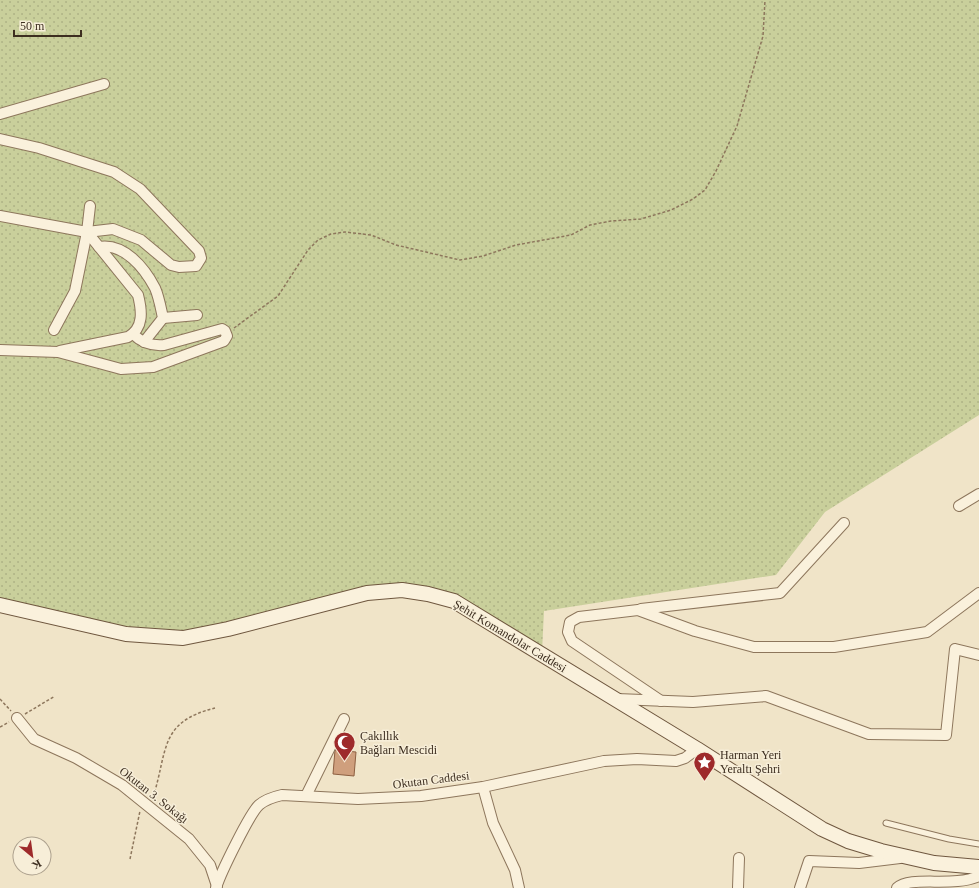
<svg xmlns="http://www.w3.org/2000/svg" width="979" height="888" font-family="'Times New Roman',serif">
  <style>
    .grass { fill: url(#grass-dots) }
    .building { fill: #cf9f7d; stroke: #8d5f41 }
    .lines { fill: none; stroke-linecap: round; stroke-linejoin: round }
    .service-casing { stroke: #8d765c; stroke-width: 7 }
    .minor-casing { stroke: #8d765c; stroke-width: 12 }
    .secondary-casing { stroke: #6f573f; stroke-width: 16 }
    .path { stroke: #8d765c; stroke-width: 1.5; stroke-dasharray: 3 2; stroke-linecap: butt }
    .service { stroke: #faf1dc; stroke-width: 5 }
    .minor { stroke: #faf1dc; stroke-width: 10 }
    .secondary { stroke: #faf1dc; stroke-width: 14 }
    .labels { text-anchor: middle; stroke-width: 3; stroke-linejoin: round; paint-order: stroke }
    .street-label { font-size: 12px; fill: #3d2e20; stroke: #f7eed8 }
    .poi-label { font-size: 12px; fill: #3d2e20; stroke: #f7eed8; text-anchor: start }
  </style>
  <defs>
    <pattern id="grass-dots" width="8" height="8" patternUnits="userSpaceOnUse"><rect width="8" height="8" fill="#c9cf9b"/><path d="M2 2h.1M6 6h.1" fill="none" stroke="#aeb285" stroke-width="1.8" stroke-linecap="round"/></pattern>
  </defs>
  <rect width="100%" height="100%" fill="#f0e4c8"/>
  <polygon class="grass" points="0,0 979,0 979,415 825,512 776,575 544,611 542,652 459,602 403,592 170,637 0,605"/>
  <polygon class="building" points="335,750 356,752 354,776 333,774"/>
  <g class="lines">
    <defs>
      <polyline id="service" points="886,823 949,839 979,844"/>
      <g id="minor">
        <polyline points="0,114 104,84"/>
        <polyline points="0,139 39,148 114,172 140,189 199,251 201,258 196,266 179,267 171,265 141,240 113,229 87,232 0,216"/>
        <path d="M 99,247 C 124,243 144,267 155,288 C 159,297 161,309 163,318 L 144,342"/>
        <polyline points="163,318 197,315"/>
        <polyline points="54,330 75,291 87,232 90,206"/>
        <path d="M 0,350 L 58,352 L 121,369 L 153,367 L 224,341 L 227,336 L 225,331 L 222,329 L 164,345 C 151,346 142,343 133,334"/>
        <path d="M 60,351 L 128,337 C 144,328 142,311 138,295 L 87,232"/>
        <polyline points="959,506 979,494"/>
        <polyline points="641,609 780,593 844,523"/>
        <polyline points="617,699 693,702 766,696 869,734 946,735 955,649 979,655"/>
        <polyline points="661,701 572,641 568,632 570,622 579,617 638,610 695,631 754,647 834,647 927,632 979,593"/>
        <polyline points="17,718 34,739 76,758 122,785 189,839 210,865 217,886"/>
        <polyline points="483,787 493,823 515,870 519,888"/>
        <polyline points="306,796 344,719"/>
        <path d="M 216,888 C 220,874 250,813 259,805 C 266,799 273,797 282,795 L 358,799 L 421,796 L 483,787 L 604,761 L 637,759 L 676,761 L 685,758 L 697,749"/>
        <polyline points="738,888 739,858"/>
        <polyline points="800,888 809,861 859,863 900,858"/>
        <path d="M 897,888 C 911,875 953,888 979,876"/>
      </g>
      <polyline id="secondary" points="0,605 126,634 183,638 228,629 367,593 402,590 428,594 454,601 697,749 822,829 848,841 881,851 934,863 979,867"/>
    </defs>
    <use href="#service" class="service-casing"/>
    <use href="#minor" class="minor-casing"/>
    <use href="#secondary" class="secondary-casing"/>
    <g class="path">
      <polyline points="234,328 278,296 308,250 318,240 331,234 345,232 371,235 396,245 460,260 483,256 516,245 571,235 590,225 611,221 641,219 671,210 693,199 705,190 716,171 737,126 763,36 765,0"/>
      <polyline points="0,699 11,711"/>
      <polyline points="25,714 55,696"/>
      <polyline points="0,727 9,722"/>
      <path d="M 153,797 C 168,752 158,722 215,708"/>
      <polyline points="130,859 140,811"/>
    </g>
    <use href="#service" class="service"/>
    <use href="#minor" class="minor"/>
    <use href="#secondary" class="secondary"/>
  </g>
  <defs>
    <symbol id="mosque-pin" viewBox="-11 -11 22 30"><path d="M0 17L-7.5 6A9.5 9.5 0 1 1 7.5 6Z" fill="#9e2a2b" stroke="#f7eed8"/><path d="M3.5-4.9A6 6 0 1 0 3.5 4.9A5 5 0 1 1 3.5-4.9Z" fill="#fff"/></symbol>
    <symbol id="sight-pin" viewBox="-11 -11 22 30"><path d="M0 17L-7.5 6A9.5 9.5 0 1 1 7.5 6Z" fill="#9e2a2b" stroke="#f7eed8"/><path d="M0-6L1.8-2.2L6-1.7L2.9 1.2L3.7 5.4L0 3.3L-3.7 5.4L-2.9 1.2L-6-1.7L-1.8-2.2Z" fill="#fff"/></symbol>
  </defs>
  <g fill-rule="evenodd">
    <use href="#mosque-pin" x="332" y="730" width="25" height="34"/>
    <use href="#sight-pin" x="692" y="750" width="25" height="34"/>
  </g>
  <g class="labels">
    <g class="street-label">
      <text transform="translate(510 636) rotate(31)" y="4">Şehit Komandolar Caddesi</text>
      <text transform="translate(431 780) rotate(-7)" y="4">Okutan Caddesi</text>
      <text transform="translate(154 795) rotate(38)" y="4">Okutan 3. Sokağı</text>
    </g>
    <g class="poi-label">
      <text x="360" y="740">Çakıllık<tspan x="360" dy="14">Bağları Mescidi</tspan></text>
      <text x="720" y="759">Harman Yeri<tspan x="720" dy="14">Yeraltı Şehri</tspan></text>
    </g>
  </g>
  <g transform="translate(32 856) rotate(151)"><circle r="19" fill="#f7eed8" stroke="#ada18e"/>
  <path d="M0-3L7 15L0 10L-7 15Z" fill="#9e2a2b"/>
  <text y="-6" font-size="11" font-weight="bold" text-anchor="middle" fill="#3d2e20">K</text>
  </g>
  <path d="M14 30v6h67v-6" fill="none" stroke="#3d2e20" stroke-width="2"/>
  <text x="20" y="30" font-size="12" fill="#3d2e20" stroke="#f7eed8" stroke-width="3" paint-order="stroke">50 m</text>
</svg>
